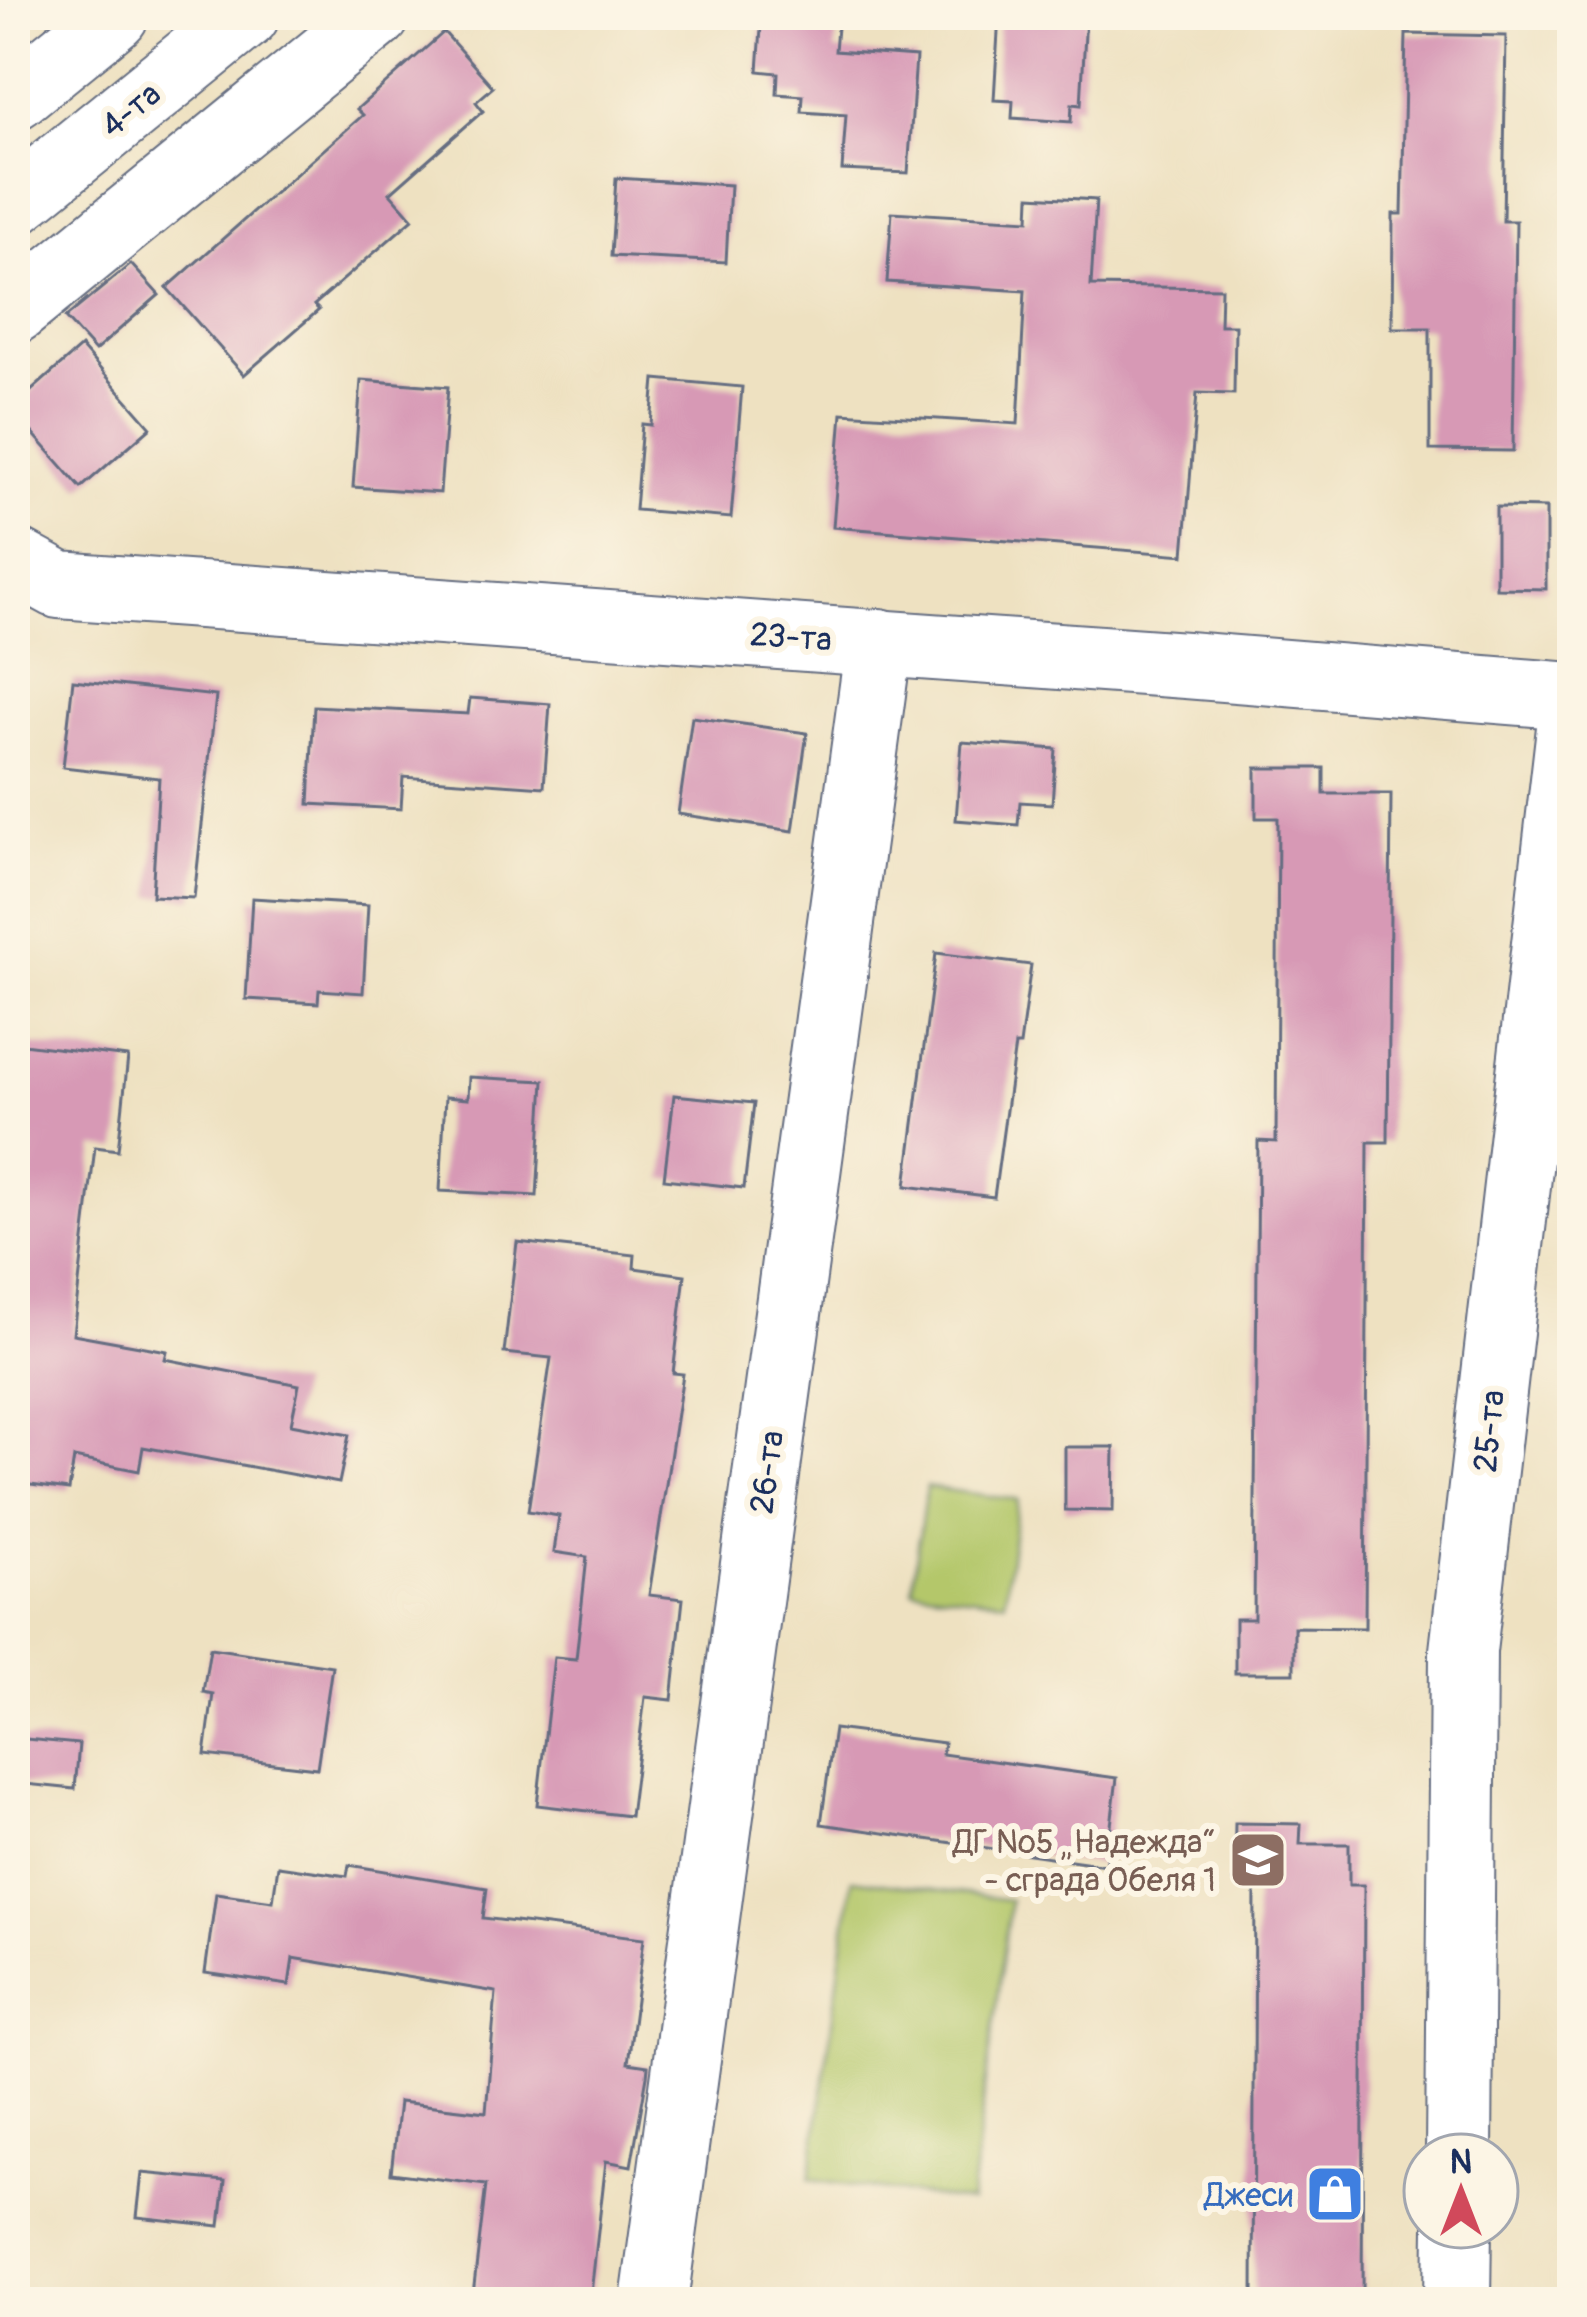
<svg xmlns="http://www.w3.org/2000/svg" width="1587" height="2317" font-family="Pangolin,sans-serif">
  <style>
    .green { fill: #b4c76a; stroke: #687b64; stroke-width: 3 }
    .building { fill: #d799b5 }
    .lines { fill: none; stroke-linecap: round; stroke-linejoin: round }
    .minor-casing { stroke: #656d81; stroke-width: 70 }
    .minor { stroke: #fff; stroke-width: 66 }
    .labels { text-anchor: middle; stroke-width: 12; stroke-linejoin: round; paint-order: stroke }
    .street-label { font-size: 33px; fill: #1b2f5e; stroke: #fcf5e5 }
    .education-label { font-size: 33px; fill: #785e54; stroke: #fcf5e5; text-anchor: end }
    .shop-label { font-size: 33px; fill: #366cbe; stroke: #fcf5e5; text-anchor: end }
  </style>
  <rect width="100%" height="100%" fill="#fcf5e5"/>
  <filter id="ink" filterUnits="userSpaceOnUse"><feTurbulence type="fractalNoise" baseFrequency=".00833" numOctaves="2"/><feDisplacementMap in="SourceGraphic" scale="24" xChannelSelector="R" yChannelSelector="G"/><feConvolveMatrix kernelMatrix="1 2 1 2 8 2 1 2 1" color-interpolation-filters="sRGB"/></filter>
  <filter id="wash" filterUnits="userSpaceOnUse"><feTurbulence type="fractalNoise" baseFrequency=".004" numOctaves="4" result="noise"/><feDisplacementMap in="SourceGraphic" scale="48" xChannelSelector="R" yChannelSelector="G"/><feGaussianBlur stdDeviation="2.7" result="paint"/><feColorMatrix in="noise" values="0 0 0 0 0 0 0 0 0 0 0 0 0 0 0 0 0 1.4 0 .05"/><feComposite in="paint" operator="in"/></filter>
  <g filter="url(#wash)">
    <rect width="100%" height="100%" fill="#eee1c1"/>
    <g class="green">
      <polygon points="926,1487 1018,1500 1004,1601 912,1589"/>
      <polygon points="852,1879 1010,1900 970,2202 810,2180"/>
    </g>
    <g id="blocks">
      <g class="building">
        <polygon points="762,15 838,15 835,51 916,57 908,173 842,170 846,115 802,112 803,96 777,94 778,73 758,71"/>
        <polygon points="999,15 1086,15 1081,105 1072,104 1071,122 1012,118 1013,101 994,100"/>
        <polygon points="444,32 493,87 476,102 483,111 390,193 413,219 314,305 319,310 244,375 167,288 363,115 357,109"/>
        <polygon points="1406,34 1506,36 1503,221 1516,221 1513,451 1430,450 1430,328 1392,328 1393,214 1402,214"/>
        <polygon points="616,178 730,185 726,262 611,256"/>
        <polygon points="1030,196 1096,200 1091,286 1221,288 1220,325 1235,325 1234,394 1197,393 1184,555 833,527 842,413 1018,424 1025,291 887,282 892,212 1029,220"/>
        <polygon points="131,264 159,295 95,351 65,318"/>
        <polygon points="81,347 151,427 81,488 15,413 15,405"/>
        <polygon points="655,379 742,387 731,518 635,510 642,424 651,425"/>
        <polygon points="361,380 448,387 440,493 353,487"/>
        <polygon points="1496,507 1546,508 1546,589 1496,588"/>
        <polygon points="73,680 216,696 194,898 152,896 159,778 63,767"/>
        <polygon points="470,698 550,704 544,787 403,777 401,809 309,804 314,706 468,714"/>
        <polygon points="692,717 807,733 793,831 678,814"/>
        <polygon points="962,742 1056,749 1052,804 1020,802 1018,825 956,820"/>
        <polygon points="1256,768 1324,768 1324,794 1391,794 1388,1142 1368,1142 1365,1628 1294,1627 1294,1673 1235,1673 1235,1619 1254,1619 1258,1141 1276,1142 1278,818 1256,818"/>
        <polygon points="252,898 368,905 363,993 319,990 318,1003 246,999"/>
        <polygon points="936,953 1031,965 1020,1045 1015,1045 994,1197 906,1186"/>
        <polygon points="15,1043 128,1057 118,1150 95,1147 73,1334 167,1351 165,1359 299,1385 291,1424 349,1435 339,1483 143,1447 139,1471 74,1458 69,1490 15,1483"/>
        <polygon points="469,1077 544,1081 537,1196 440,1191 445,1097 468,1099"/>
        <polygon points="674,1095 754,1103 744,1188 664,1179"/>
        <polygon points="517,1242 635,1255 634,1268 685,1275 673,1373 683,1374 649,1595 683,1599 672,1700 645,1697 630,1816 537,1805 554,1657 576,1659 587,1557 554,1552 559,1516 528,1511 551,1358 504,1353"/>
        <polygon points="1065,1447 1114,1447 1113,1511 1065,1510"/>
        <polygon points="210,1648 332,1666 317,1768 205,1755 213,1694 203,1692"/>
        <polygon points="834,1729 944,1743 942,1754 1117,1778 1106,1865 821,1824"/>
        <polygon points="15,1738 79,1744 75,1789 15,1783"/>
        <polygon points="1235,1823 1301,1824 1300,1844 1349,1844 1349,1885 1364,1885 1362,2302 1253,2302 1255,1881 1234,1881"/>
        <polygon points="349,1865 487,1888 483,1918 644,1938 628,2063 648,2066 647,2076 631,2166 606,2161 590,2302 472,2302 486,2185 391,2173 399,2102 486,2112 496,1992 293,1958 289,1985 205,1973 216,1893 273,1901 278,1866 347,1876"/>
        <polygon points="142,2173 225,2181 220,2226 137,2217"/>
      </g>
    </g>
  </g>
  <g filter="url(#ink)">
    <use href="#blocks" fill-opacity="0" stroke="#656d81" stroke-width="3"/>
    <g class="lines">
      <defs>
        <g id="minor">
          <polyline points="15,96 115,15"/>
          <polyline points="15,202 246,15"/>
          <polyline points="15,310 377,15"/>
          <polyline points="15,561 59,585 1186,665 1572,696"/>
          <polyline points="1459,2155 1463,1651 1572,711"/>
          <polyline points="654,2302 879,642"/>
          <polyline points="1457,2302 1458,2227"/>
        </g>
      </defs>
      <use href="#minor" class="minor-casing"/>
      <use href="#minor" class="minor"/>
    </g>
  </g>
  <defs>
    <symbol id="school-square" viewBox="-11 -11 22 22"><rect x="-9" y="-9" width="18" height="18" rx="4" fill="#8d6e63" stroke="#fcf5e5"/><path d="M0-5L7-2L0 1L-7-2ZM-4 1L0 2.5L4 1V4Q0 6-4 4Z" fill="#fff"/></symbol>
    <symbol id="shop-square" viewBox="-11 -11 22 22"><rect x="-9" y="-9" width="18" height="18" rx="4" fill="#3f7fe0" stroke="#fcf5e5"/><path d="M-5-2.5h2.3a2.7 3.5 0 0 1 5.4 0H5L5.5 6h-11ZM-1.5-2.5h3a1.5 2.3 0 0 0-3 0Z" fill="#fff"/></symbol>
  </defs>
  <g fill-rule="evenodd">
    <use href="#school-square" x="1225" y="1827" width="66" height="66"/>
    <use href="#shop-square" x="1302" y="2161" width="66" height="66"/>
  </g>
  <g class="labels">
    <g class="street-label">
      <text transform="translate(130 109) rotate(-39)" y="12">4-та</text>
      <text transform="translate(791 636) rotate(4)" y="12">23-та</text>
      <text transform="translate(1488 1431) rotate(-84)" y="12">25-та</text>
      <text transform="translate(766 1472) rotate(-82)" y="12">26-та</text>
    </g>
    <g class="education-label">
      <text x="1216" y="1853">ДГ №5 „Надежда“<tspan x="1216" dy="38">- сграда Обеля 1</tspan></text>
    </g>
    <g class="shop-label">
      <text x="1293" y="2206">Джеси</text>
    </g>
  </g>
  <rect width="1587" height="2317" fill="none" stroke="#fcf5e5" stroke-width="60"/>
  <g transform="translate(1461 2191)"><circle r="57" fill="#fcf5e5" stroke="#a2a6af" stroke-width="3"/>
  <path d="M0-9L21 45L0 30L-21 45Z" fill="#d1495b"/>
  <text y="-18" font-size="33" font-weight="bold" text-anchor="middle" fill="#1b2f5e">N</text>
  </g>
</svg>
